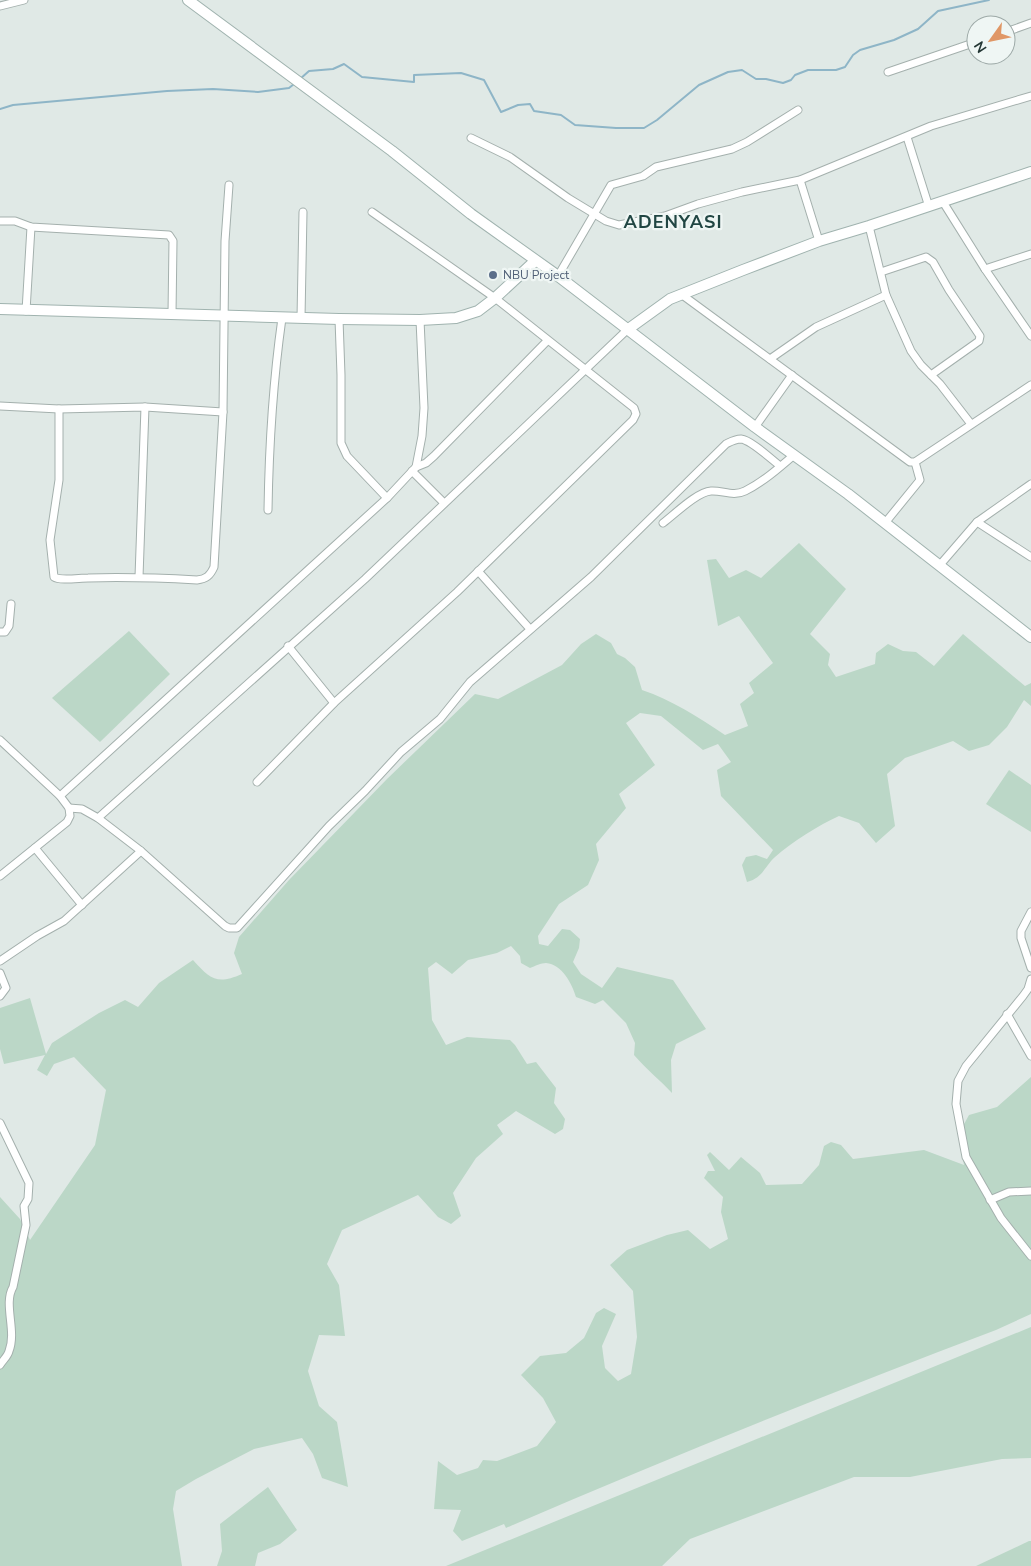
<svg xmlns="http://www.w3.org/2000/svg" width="1031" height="1566" font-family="'Nunito Sans',sans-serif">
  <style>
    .green { fill: #bbd7c7 }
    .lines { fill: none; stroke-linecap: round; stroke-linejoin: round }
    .stream { stroke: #8eb5c7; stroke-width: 2 }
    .street-casing { stroke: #a4b0ad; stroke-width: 9 }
    .secondary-casing { stroke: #a0b3af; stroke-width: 12 }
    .street { stroke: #fff; stroke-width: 7 }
    .secondary { stroke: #fff; stroke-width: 10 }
    .service-dot { fill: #5c6f8a; stroke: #eff6f4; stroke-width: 2 }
    .labels { text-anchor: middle; stroke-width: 4.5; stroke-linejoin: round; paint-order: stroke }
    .service-label { font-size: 12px; fill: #4e5e75; stroke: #eff6f4; text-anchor: start }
    .district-label { font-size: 18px; font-weight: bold; letter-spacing: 1px; fill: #214643; stroke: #eff6f4 }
  </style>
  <rect width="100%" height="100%" fill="#e0e9e6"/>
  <g class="green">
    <path d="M 799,543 L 846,589 L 810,634 L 830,654 L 828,665 L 836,677 L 875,664 L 876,653 L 888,644 L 903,651 L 916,652 L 934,666 L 963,634 L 1025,686 L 1031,683 L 1031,706 L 1024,700 L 1007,727 L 989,745 L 969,751 L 953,741 L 905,758 L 887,774 L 895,826 L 876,843 L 859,823 L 839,816 C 819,825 792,842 775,857 C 764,867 763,878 747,882 L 742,865 L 746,857 L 756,855 L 767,859 L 773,850 L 721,796 L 717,770 L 731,762 L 718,744 L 703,750 L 661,716 L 640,713 L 626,723 L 655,765 L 619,794 L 626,808 L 596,844 L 599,860 L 588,885 L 559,904 L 538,936 L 539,944 L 548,946 L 562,929 L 570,930 L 580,939 L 579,948 L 573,962 L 581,974 L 602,988 L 617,967 L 673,980 L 706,1029 L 676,1044 L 671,1060 L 672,1093 C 660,1080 646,1069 634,1055 L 635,1043 L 626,1023 L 603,1000 L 595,1004 L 576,997 C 572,984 562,964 546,963 C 541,963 535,966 530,968 L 521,963 L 520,956 L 511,946 L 497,953 L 468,960 L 452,974 L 436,962 L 428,968 L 432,1020 L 446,1045 L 467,1037 L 510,1040 L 515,1045 L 527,1064 L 536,1062 L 556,1088 L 554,1103 L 565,1119 L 563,1129 L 555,1134 L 516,1111 L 497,1125 L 503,1134 L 476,1158 L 453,1193 L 461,1216 L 451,1224 L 438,1217 L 418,1195 L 342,1230 L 327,1264 L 339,1285 L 345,1336 L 319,1335 L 308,1371 L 319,1406 L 337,1422 L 348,1487 L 322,1478 L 313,1454 L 302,1438 L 254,1449 L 196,1479 L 176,1491 L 173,1509 L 182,1566 L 0,1566 L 0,1197 L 20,1219 L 30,1240 L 95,1145 L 106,1090 L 74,1057 L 54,1064 L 47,1076 L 37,1070 L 45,1055 L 4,1064 L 0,1049 L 0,1008 L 30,998 L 46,1054 L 52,1043 L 99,1013 L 125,1000 L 138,1007 L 159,983 L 193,960 C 210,979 217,985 242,974 L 234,953 L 239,937 L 289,880 L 387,779 L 475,694 L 498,699 L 562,665 L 581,644 L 596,634 L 611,643 L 617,654 L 625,658 L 635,667 L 642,690 C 672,700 698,717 725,735 L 748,726 L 740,704 L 754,693 L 749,683 L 773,663 L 739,616 L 718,626 L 707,560 L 716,559 L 729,578 L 746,570 L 761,578 Z"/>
    <polygon points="129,631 170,674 100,742 52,698"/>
    <polygon points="1009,770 1031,785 1031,832 986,804"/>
    <path d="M 1031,1077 L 1031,1314 L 996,1330 C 832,1392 668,1458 506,1528 L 504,1524 L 462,1541 L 453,1531 L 461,1510 L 434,1509 L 438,1461 L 457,1475 L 478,1468 L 483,1460 L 497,1461 L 537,1446 L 556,1422 L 543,1398 L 521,1375 L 540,1356 L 566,1353 L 584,1338 L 596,1313 L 604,1308 L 616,1314 L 602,1346 L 605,1368 L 618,1381 L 631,1374 L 637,1337 L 633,1291 L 610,1265 L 627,1250 L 667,1235 L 688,1230 L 710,1249 L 728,1239 L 721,1212 L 723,1197 L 704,1178 L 708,1171 L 715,1171 L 707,1155 L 710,1152 L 729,1170 L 741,1157 L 760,1173 L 766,1185 L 802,1184 L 819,1165 L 824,1146 L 831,1142 L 841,1145 L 853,1159 L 924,1150 L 964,1165 L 958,1135 L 969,1115 L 997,1107 Z"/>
    <polygon points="1031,1327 1031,1458 1002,1459 910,1477 854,1477 690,1539 662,1566 446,1566"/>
    <polygon points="268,1487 297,1530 280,1544 258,1553 255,1566 217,1566 222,1551 220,1524"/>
    <polygon points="1029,1541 1031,1541 1031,1566 976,1566"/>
  </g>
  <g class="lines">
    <g class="stream">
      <polyline points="300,79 309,71 333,69 344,64 362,77 414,82 414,75 461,73 484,80 501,112 518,105 530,104 534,111 561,115 575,125 616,128 644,128 657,120 699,85 728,72 742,70 756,79 766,79 783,83 791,80 795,75 808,70 836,70 845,67 853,55 860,50 894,40 918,29 938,11 989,0"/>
      <polyline points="0,109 13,105 167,91 213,89 258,92 289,88 294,84"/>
    </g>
    <defs>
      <g id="street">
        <polyline points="0,6 24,0"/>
        <polyline points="1006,32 1031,23"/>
        <polyline points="888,72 976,42"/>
        <polyline points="907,137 929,207"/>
        <polyline points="471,138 510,157 568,198 606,221 619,225 665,216 698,204 742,192 800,180 931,126 1031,96"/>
        <polyline points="800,180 819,241"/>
        <polyline points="943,202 985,269 1031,336"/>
        <polyline points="0,221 15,221 31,227 169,235 173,241 172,314"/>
        <polyline points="869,226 886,295 911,351 921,365 940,384 971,424"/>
        <polyline points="985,269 1031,254"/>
        <polyline points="881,272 926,257 933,262 949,290 980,336 979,341 931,375"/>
        <polyline points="558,276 611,185 643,176 656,167 732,149 747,142 798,110"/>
        <polyline points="681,294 910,462 915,462 1031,385"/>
        <polyline points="26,311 31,227"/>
        <polyline points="301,318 303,212"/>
        <polyline points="339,319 341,375 341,443 347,456 387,498"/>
        <polyline points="770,359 816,327 886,295"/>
        <polyline points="0,406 59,409 145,407 223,412"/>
        <path d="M 59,409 L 59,480 L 50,540 L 54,577 C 60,581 79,578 88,578 C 124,577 160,578 197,580 C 206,579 210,576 214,567 L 223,412 L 225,241 L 229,185"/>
        <polyline points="755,427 792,375"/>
        <polyline points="416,467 426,463 434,456 547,341"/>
        <polyline points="412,471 444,503"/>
        <path d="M 268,510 C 269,446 273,382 282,318"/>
        <polyline points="977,522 1031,557"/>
        <path d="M 663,523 C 675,514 697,492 711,491 C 722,490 733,497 745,491 C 763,482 779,468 794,455"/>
        <polyline points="885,523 920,480 915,462"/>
        <polyline points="939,566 977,522 1031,484"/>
        <polyline points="478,571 530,629"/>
        <polyline points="139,577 145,407"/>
        <polyline points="0,632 5,632 9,626 11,604"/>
        <polyline points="288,646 334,703"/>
        <polyline points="0,740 60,796 69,808 70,816 67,822 0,876"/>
        <polyline points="257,782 334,703 457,592 633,420 636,414 634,408 495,298 372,212"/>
        <polyline points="60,796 387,498 416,467 422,436 424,408 420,320"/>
        <path d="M 69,808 L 82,809 L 98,818 L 141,851 L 225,926 L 229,928 L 237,928 L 329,826 L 365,791 L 401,752 L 440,719 L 470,682 L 591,577 L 726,444 C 730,442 735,439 741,439 C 751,440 771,459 780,466"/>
        <polyline points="98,818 365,579 627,330"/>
        <polyline points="35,848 82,905"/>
        <polyline points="1031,912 1021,931 1021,938 1031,968"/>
        <polyline points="0,961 37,936 64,921 141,851"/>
        <polyline points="0,973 6,988 0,996"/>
        <polyline points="1031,979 1028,989 1023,996 966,1066 958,1081 956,1104 966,1157 1001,1218 1031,1256"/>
        <polyline points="1007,1014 1031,1056"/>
        <path d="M 0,1123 L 29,1183 L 28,1199 L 24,1206 L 26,1225 L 13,1287 C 3,1304 17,1331 9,1351 C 8,1356 3,1360 0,1365"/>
        <polyline points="990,1200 1009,1192 1031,1191"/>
      </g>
      <g id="secondary">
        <polyline points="188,0 392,151 471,214 558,276 755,427 848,494 1031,637"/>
        <polyline points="0,309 339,319 420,320 456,318 478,311 495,298 535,261"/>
        <polyline points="627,330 670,299 743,270 819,241 869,226 1031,172"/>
      </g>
    </defs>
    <use href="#street" class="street-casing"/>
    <use href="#secondary" class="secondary-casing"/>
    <use href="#street" class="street"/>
    <use href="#secondary" class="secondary"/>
  </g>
  <circle class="service-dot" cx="493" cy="275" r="5"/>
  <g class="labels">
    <g class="service-label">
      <text x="503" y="279">NBU Project</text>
    </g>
    <g class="district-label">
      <text x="673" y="228">ADENYASI</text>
    </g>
  </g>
  <g transform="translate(991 40) rotate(237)"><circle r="24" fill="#eff6f4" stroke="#9da9a7"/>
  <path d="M0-4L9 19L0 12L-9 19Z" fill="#e09766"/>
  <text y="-8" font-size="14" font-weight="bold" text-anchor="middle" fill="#233634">N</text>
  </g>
</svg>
